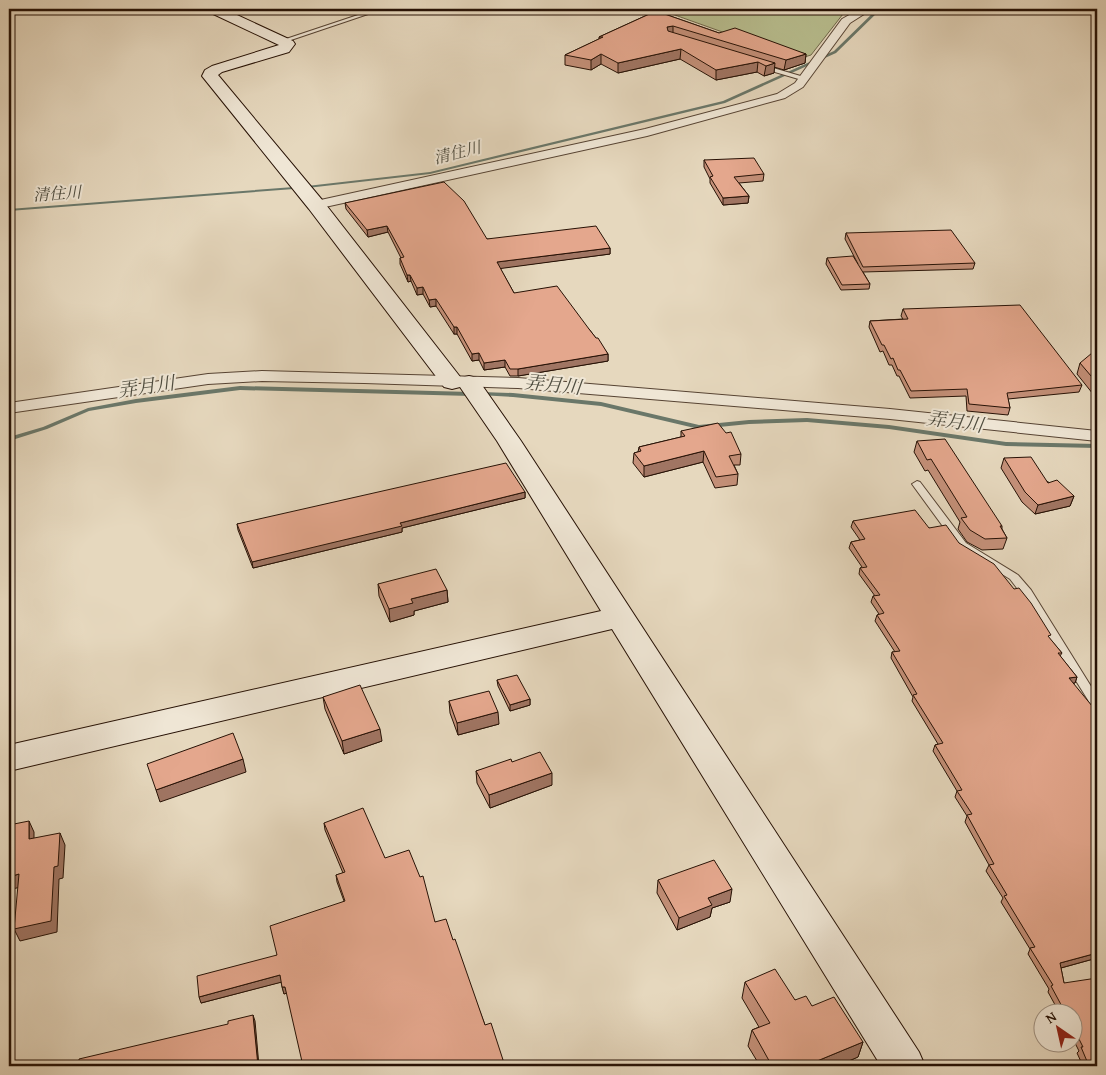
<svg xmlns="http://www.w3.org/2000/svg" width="1106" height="1075" font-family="'Gentium Book Plus','Noto Serif JP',serif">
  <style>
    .green { fill: #b8be8f; stroke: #6f684a }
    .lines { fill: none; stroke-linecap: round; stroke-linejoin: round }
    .stream { fill: #6a7769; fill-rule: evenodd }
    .lane-casing { stroke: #564333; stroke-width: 2 }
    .street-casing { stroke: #564333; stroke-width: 2 }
    .secondary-casing { stroke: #261105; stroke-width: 2 }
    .lane { fill: #efe6d5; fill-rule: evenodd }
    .street { fill: #efe6d5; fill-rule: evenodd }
    .secondary { fill: #efe6d5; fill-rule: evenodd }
    .wall { fill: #c49079; stroke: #261105 }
    .shaded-wall { fill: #a07563; stroke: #261105 }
    .building { fill: #e4a78d; stroke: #261105 }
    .labels { text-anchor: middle; stroke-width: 4; stroke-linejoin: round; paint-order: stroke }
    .far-water-label { font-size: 16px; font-style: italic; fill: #4e4c3f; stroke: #efe6d5 }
    .water-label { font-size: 19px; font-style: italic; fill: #4e4c3f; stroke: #efe6d5 }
  </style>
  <rect width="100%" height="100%" fill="#e6d8be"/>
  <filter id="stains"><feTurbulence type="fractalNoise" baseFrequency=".004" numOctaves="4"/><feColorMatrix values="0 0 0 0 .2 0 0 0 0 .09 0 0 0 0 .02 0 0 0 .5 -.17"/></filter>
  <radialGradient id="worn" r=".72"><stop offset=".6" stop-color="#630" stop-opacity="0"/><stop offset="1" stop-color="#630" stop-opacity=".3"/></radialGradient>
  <polygon class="green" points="658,9 856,9 843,14 811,55 798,59"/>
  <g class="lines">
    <g class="stream">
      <polygon points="877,9 881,9 836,53 725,103 430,174 307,188 9,211 9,209 307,186 430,172 723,101 834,51"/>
      <polygon points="240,386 471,392 474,394 471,396 240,390 136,403 89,411 47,429 9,441 9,437 43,427 88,408 136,399"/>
      <polygon points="481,392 513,393 601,402 699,425 749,420 807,418 889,425 1006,442 1097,444 1097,448 1006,446 889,429 807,422 749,424 699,429 601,406 513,397 479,395 478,394 479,393"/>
    </g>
    <defs>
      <g id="lane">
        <polygon points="364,13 368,14 285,42 280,41"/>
        <polygon points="763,65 804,77 805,78 802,80 761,68 761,66"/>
        <polygon points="917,481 920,482 966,543 1018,575 1031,590 1097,696 1097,709 1093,708 1023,596 1010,579 958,547 912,484"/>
      </g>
      <g id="street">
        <polygon points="860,9 872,9 850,23 803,87 785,98 647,136 316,209 309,205 316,201 645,129 777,94 795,83 842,19"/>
        <polygon points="262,371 518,378 890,409 1097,431 1097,441 890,419 518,388 364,383 262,381 208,384 9,413 9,403 208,374"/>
      </g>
      <polygon id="secondary" points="207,9 224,9 293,41 295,44 289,52 222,72 218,75 323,201 461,378 469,376 477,378 521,441 919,1052 925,1066 881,1066 612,629 9,771 9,745 601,611 497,441 460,387 452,389 444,387 309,209 202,76 205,70 212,66 279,45 209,12"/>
    </defs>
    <use href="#lane" class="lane-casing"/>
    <use href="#street" class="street-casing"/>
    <use href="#secondary" class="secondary-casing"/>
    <use href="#lane" class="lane"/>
    <use href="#street" class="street"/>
    <use href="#secondary" class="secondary"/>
  </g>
  <g class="wall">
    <polygon points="656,11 719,33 806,54 805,63 784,70 774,67 774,73 764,76 757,72 716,80 680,59 618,73 601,64 591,70 565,65 565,55 599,39 599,37"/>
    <polygon points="704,160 764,174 763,181 739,183 749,196 748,203 723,205 710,183 710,179 704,167"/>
    <polygon points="345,203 487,239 610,248 610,254 500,268 514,293 589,329 608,354 608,361 518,376 510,376 505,367 484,370 479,360 472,361 457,334 454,334 436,306 430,307 423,294 417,295 411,281 408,282 400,264 400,258 401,258 388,232 368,237 346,209"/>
    <polygon points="846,233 975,263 973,269 863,272 870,284 869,289 841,290 826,264 827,258 858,264 845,239"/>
    <polygon points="903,309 1082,385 1079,392 1008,399 1010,408 1008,415 967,411 966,396 910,398 899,376 897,376 892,365 889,365 883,351 880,352 869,327 870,321 903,319 901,316"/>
    <polygon points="1097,360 1097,399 1077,374 1080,363"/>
    <polygon points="681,431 741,454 740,465 734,465 738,474 737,485 715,488 703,462 644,477 633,463 634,453 638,452 639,447 681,437"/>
    <polygon points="917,441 1002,526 1002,529 1007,538 1003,549 982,550 967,542 958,529 960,522 928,470 925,471 914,452"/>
    <polygon points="1004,458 1074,496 1070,506 1035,514 1022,502 1001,468"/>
    <polygon points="525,492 525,498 402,528 402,532 253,568 238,530 237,524"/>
    <polygon points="853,521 929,528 959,543 1050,639 1062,653 1060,656 1077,677 1075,683 1073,683 1097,958 1061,968 1064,983 1097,1066 1083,1066 1077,1053 1079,1051 1074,1041 1074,1012 1059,1012 1048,992 1049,989 1028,954 1030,949 1001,902 1003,898 986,871 989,865 965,822 967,816 955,797 957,791 933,751 935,745 938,744 912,701 913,697 891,658 892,652 895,652 875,621 877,615 879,614 871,602 873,596 875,596 859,574 860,568 862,567 849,548 851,542 860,540 851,527"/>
    <polygon points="378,584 447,590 448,602 414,611 414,615 390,622 379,596"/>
    <polygon points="497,680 530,699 530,705 510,711 498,686"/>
    <polygon points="323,697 382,741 344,754 325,709"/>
    <polygon points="449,701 499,724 458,735 450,713"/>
    <polygon points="512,762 552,785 490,808 477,783 476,771"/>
    <polygon points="324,823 385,858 435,922 453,940 485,1025 505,1066 286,993 284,994 281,982 201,1003 277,955 344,901 337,882 336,875 343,873 325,830"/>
    <polygon points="658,880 730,902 712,908 710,917 677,930 657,893"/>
    <polygon points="745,982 812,1006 863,1042 858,1057 837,1066 760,1066 748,1046 752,1030 759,1027 742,998"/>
  </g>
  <g class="shaded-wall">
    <polygon points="673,26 673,35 666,37 667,27"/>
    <polygon points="681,49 680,59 618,73 618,63"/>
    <polygon points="601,54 601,64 591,70 591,60"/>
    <polygon points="806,54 805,63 784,70 786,60"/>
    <polygon points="758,62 757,72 716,80 716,70"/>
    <polygon points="775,63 774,73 764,76 766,66"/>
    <polygon points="749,196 748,203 723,205 723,198"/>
    <polygon points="387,226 388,232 368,237 367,230"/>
    <polygon points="610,248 610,254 497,269 497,262"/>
    <polygon points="407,275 410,275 411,281 408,282"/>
    <polygon points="423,287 423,294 417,295 417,288"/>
    <polygon points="436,299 436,306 430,307 429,300"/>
    <rect x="454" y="327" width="3" height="7"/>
    <polygon points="479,353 479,360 472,361 472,354"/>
    <polygon points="608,354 608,361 518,376 518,369"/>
    <polygon points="505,360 505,367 484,370 484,363"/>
    <polygon points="704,451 703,462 644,477 644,466"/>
    <polygon points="525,492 525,498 402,528 402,532 253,568 252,562 400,523"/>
    <polygon points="1074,496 1070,506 1035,514 1038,505"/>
    <polygon points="447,590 448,602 414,611 414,615 390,622 389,609 411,599"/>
    <polygon points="1077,677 1075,683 1067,684 1069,678"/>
    <polygon points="530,699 530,705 510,711 510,705"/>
    <polygon points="498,712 499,724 458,735 457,723"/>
    <polygon points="380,729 382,741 344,754 342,741"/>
    <polygon points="243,759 246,772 160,802 156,790"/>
    <polygon points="552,773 552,785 490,808 489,795"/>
    <polygon points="29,821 34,832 34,851 29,839"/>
    <polygon points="60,833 65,845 63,878 59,879 57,932 20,941 14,929 54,867"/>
    <polygon points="19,874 24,886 9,890 9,877"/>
    <polygon points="732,889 730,902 712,908 710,917 677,930 679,918 708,898"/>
    <polygon points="1097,953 1097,958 1057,969 1060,963"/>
    <polygon points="280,975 282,982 201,1003 199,997"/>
    <polygon points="282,987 285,987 287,993 284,994"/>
    <polygon points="253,1015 255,1021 259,1066 258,1066"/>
    <polygon points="863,1042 858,1057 837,1066 805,1066"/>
  </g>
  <g class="building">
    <polygon points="656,11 719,33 735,28 806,54 786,60 673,26 667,27 668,31 775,63 766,66 758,62 716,70 681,49 618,63 601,54 591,60 565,55 603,37 599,37"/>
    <polygon points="754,158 764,174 734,177 749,196 723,198 710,177 713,176 704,160"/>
    <polygon points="444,182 464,201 487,239 596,226 610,248 497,262 514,293 557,286 589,329 596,338 598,338 608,354 518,369 510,369 505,360 484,363 479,353 472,354 457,327 454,327 436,299 429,300 423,287 417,288 410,275 407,275 400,258 404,257 387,226 367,230 345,203"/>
    <polygon points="951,230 975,263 863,267 846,233"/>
    <polygon points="853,256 870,284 842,285 827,258"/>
    <polygon points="1020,305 1082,385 1007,393 1010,408 969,404 967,389 911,391 900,370 898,370 893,358 891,359 884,345 882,345 870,321 908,319 903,309"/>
    <polygon points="1092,353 1097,360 1097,383 1080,363"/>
    <polygon points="718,423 726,433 731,432 741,454 729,456 738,474 716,477 704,451 644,466 634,453 641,451 639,447 685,436 681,431"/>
    <polygon points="945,439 1002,526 1000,526 1007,538 985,539 970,530 961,518 967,517 931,459 927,460 917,441"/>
    <polygon points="1031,457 1048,483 1057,480 1074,496 1038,505 1025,492 1004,458"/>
    <polygon points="506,463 525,492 400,523 402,526 252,562 237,524"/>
    <polygon points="915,510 929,528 946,525 959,543 994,564 1014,589 1019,588 1031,603 1051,635 1048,636 1062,653 1058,653 1077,677 1069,678 1097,712 1097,953 1060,963 1064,983 1097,978 1097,1066 1089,1066 1081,1047 1083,1047 1074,1029 1074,1012 1065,1012 1051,986 1053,985 1030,948 1035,947 1004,896 1007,895 989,865 994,864 967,815 972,814 957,791 962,790 935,745 943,743 913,695 917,694 892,652 900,651 877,615 884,613 873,596 880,595 860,568 867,567 851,542 865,539 853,521"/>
    <polygon points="436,569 447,590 411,599 413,603 389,609 378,584"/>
    <polygon points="517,675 530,699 510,705 497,680"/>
    <polygon points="360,685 380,729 342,741 323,697"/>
    <polygon points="489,691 498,712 457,723 449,701"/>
    <polygon points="233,733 243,759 156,790 147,764"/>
    <polygon points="540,752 552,773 489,795 476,771 511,759 512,762"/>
    <polygon points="363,808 385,858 409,850 420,877 423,876 435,922 446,919 453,940 455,939 485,1025 491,1023 505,1066 303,1066 285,987 282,987 280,975 199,997 197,976 277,955 270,926 345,901 336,875 345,872 324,823"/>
    <polygon points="29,821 29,839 60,833 58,866 54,867 51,921 14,929 19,874 9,877 9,825"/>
    <polygon points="714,860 732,889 708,898 712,905 679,918 658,880"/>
    <polygon points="775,969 795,1000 806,996 812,1006 834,997 863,1042 805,1066 772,1066 752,1030 770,1023 745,982"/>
    <polygon points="253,1015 258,1066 79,1066 79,1059 228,1024 228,1021"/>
  </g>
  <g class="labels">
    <g class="far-water-label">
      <text transform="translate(457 152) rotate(-14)" y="6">清住川</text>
      <text transform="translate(57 193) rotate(-4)" y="6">清住川</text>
    </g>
    <g class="water-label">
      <text transform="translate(553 384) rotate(6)" y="7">弄月川</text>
      <text transform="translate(146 386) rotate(-8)" y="7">弄月川</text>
      <text transform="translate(955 421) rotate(8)" y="7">弄月川</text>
    </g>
  </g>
  <rect width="1106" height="1075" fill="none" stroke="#e6d8be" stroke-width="30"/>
  <rect x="10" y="10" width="1086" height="1055" fill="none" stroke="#261105" stroke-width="2.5"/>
  <rect x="15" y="15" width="1076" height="1045" fill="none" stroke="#261105"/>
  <g transform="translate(1058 1028) rotate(326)"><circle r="24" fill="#efe6d5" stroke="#9f9182"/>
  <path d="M0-4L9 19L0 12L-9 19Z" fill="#8f2418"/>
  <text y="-8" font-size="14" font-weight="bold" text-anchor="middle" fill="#261105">N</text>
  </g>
  <rect width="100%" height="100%" filter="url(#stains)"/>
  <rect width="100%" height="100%" fill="url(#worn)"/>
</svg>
